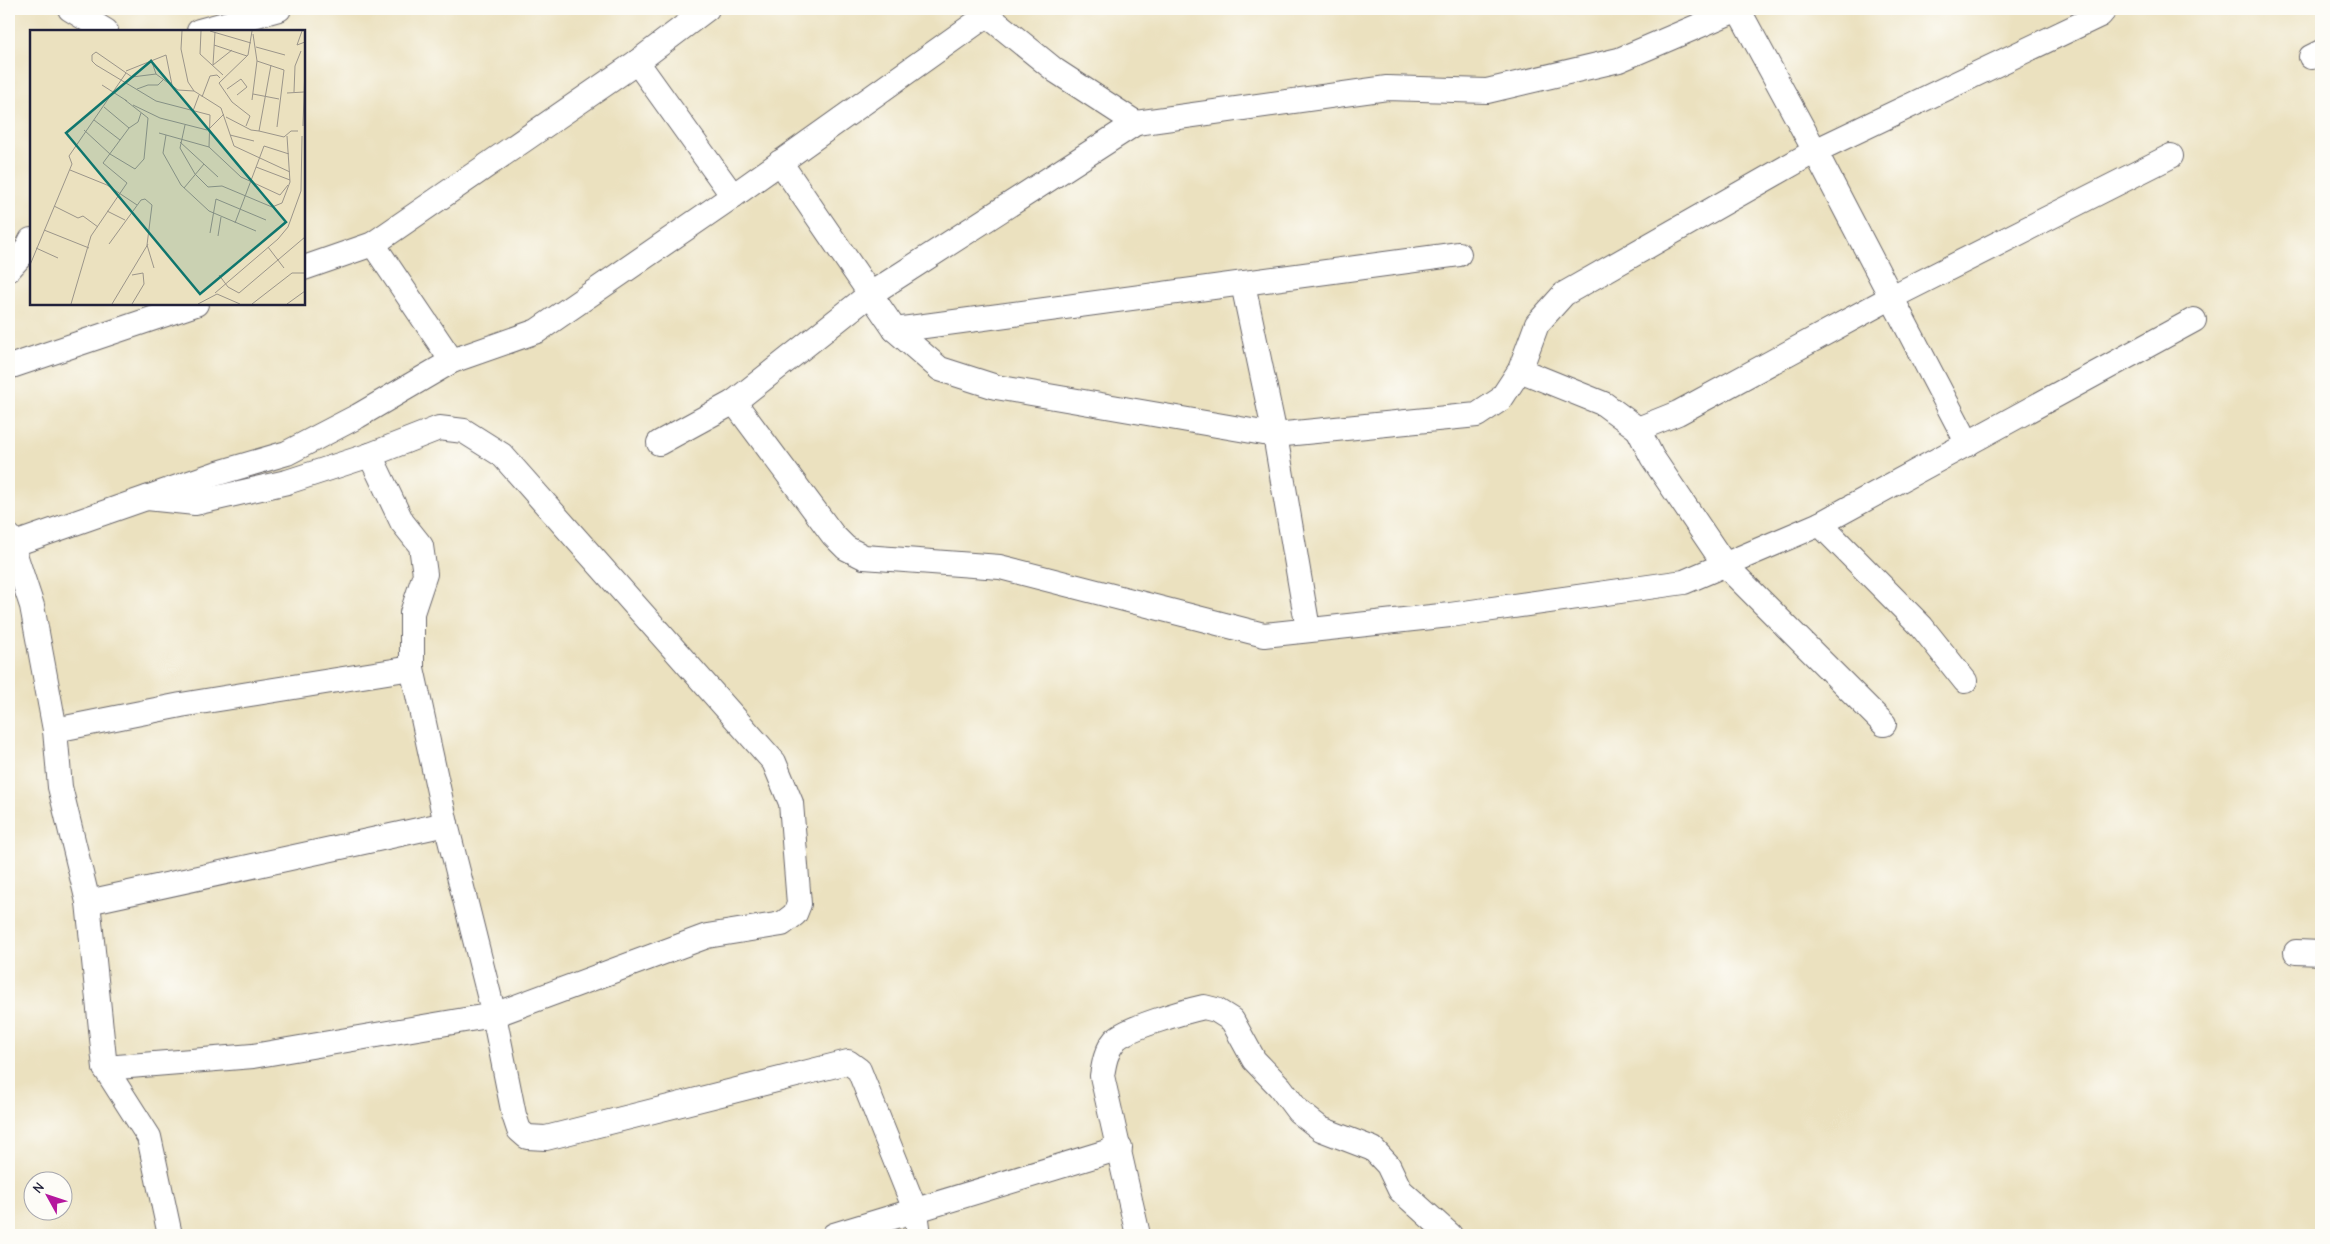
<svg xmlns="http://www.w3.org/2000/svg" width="2330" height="1244" font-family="'Comic Neue',sans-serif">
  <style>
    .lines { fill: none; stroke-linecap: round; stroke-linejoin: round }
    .street-casing { stroke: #686569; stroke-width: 26 }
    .street { stroke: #fff; stroke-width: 24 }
    .inset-road { fill: none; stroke: #9b958a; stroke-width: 1 }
    .view { fill: #0f766e; fill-opacity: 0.15; stroke: #0f766e; stroke-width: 2.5 }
    .inset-edge { fill: none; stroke: #22223b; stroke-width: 2.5 }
  </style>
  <rect width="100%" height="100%" fill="#fdfcf7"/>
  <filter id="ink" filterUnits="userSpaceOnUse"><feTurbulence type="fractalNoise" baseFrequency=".02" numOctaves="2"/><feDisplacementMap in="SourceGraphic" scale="10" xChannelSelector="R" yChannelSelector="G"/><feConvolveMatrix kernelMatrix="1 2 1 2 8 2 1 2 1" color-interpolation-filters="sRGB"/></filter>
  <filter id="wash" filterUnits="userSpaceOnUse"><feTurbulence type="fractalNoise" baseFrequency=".0096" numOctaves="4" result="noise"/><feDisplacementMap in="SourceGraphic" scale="20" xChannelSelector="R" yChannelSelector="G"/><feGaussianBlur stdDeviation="1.12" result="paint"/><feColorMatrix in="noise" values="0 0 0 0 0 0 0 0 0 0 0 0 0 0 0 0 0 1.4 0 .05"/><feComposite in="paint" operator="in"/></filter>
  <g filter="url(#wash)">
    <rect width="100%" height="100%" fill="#ebe1bf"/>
  </g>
  <g filter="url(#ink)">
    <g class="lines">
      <defs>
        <g id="street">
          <polyline points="70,9 106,31"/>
          <polyline points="982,9 987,15 1056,71 1136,123 1387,88 1487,91 1619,60 1738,9"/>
          <polyline points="1738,9 1815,151 1968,444"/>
          <polyline points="199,31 279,9"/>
          <polyline points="2311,57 2321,52"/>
          <polyline points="637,62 733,196"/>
          <polyline points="780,162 895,330 940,369 996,387 1275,435 1477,415 1501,399 1520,370 1537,324 1564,294 1815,151 2100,15 2105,9"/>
          <polyline points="373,244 452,361"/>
          <polyline points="304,268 373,244 637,62 707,9"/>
          <polyline points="9,269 26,250 31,240"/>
          <polyline points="1243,284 1275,435 1308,629"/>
          <polyline points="895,330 1459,254"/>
          <polyline points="9,367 196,304"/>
          <polyline points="1520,370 1604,404 1638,429"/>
          <polyline points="734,402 833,535 846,548 864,557 1000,567 1264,635 1450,615 1684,582 1820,524 2194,320"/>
          <polyline points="659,443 734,402 869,295 1136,123"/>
          <polyline points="370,455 402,522 421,546 425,574 412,613 412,668 446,824 494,1015 514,1115 519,1130 527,1137 546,1138 848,1062 859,1070 916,1212 919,1235"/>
          <polyline points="1820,524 1922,627 1965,681"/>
          <polyline points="9,536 32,606 55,730 60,787 88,902 105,1068 149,1137 170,1235"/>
          <polyline points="9,546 215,474 287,453 358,416 452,361 537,331 733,196 987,15"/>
          <polyline points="1884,724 1725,565 1652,457 1638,429 1678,413 1890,298 2171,156"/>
          <polyline points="55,730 181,705 412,668"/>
          <polyline points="88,902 446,824"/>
          <polyline points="2296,952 2321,953"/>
          <polyline points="105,1068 253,1056 494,1015 707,936 782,924 795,914 799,904 791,803 774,762 502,455 464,431 439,428 370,455 287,482 195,503 147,498"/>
          <polyline points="834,1235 1120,1148"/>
          <path d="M 1138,1235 L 1102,1076 C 1104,1063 1106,1051 1115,1040 C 1126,1028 1186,1011 1204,1007 L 1216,1010 L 1232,1020 L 1254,1060 L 1280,1087 L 1298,1111 L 1321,1129 L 1373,1149 L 1388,1165 L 1400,1190 L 1450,1235"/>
        </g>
      </defs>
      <use href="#street" class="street-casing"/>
      <use href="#street" class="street"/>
    </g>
  </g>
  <g transform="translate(30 30)">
    <rect width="275" height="275" fill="#ebe1bf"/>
    <path class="inset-road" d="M 152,1 L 151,19 L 158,52 L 164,61 L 191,78 L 204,116 L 260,142M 171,1 L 170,24 L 193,45M 180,1 L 221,13M 272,1 L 267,15 L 275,12M 184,15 L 217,26M 226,17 L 255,25M 121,29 L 126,44M 227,31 L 254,40 L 247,97M 183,35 L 185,2M 183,35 L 202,20M 241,35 L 229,101 L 254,107 L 261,101 L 268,101M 96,41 L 136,25 L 142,55M 72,55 L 97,71M 107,59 L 118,55 L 128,55 L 134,49M 197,59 L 211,49 L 217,57 L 207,65M 164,61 L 148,60 L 126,44 L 102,47 L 66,22 L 62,25 L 62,31 L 66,35 L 126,71 L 180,85 L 179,117 L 211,147 L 250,165 L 258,155M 264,62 L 265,36 L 271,21M 257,63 L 274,62M 223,64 L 249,69M 172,67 L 180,46 L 187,45 L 190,48M 222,70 L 227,31 L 223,4M 103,75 L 130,88 L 177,100M 74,77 L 99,98M 163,81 L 169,65M 196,87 L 221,100 L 229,101M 64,90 L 90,110M 155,95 L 150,118 L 165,144 L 178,157 L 192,156 L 242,177 L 252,173 L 260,152 L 257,106M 216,96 L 220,86 L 202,72 L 189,53 L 218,25 L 222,1M 273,96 L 275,36M 179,99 L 194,84M 54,100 L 80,124 L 105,139 L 114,129 L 118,88 L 95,70M 129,103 L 179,117M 136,105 L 133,123 L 151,155 L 179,181 L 226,201M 200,105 L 224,111M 150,112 L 188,147M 226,137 L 260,150M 40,140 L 77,155 L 107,175M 154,158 L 174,134M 24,176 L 48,188 L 53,186 L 68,197M 77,181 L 95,190M 205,193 L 234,116 L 259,124M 14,200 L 59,218M 180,203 L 186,169 L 236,190M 188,206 L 191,187M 79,214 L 111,170 L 115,169 L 122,175 L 117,215 L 124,238M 238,217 L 254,238M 6,218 L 28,228M 0,235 L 42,134 L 39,126 L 96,43M 102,245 L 113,243 L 114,254 L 102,274M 189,245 L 198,257 L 209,263 L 275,207M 185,263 L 248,209 L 258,197 L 271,161 L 272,106M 41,274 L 61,206 L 97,153 L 73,133 L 99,98 L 108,92 L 111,83M 82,274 L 118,214M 168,274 L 187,264 L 210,274M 222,274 L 262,243 L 275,243M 257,274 L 275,261"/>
    <path class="view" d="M 121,31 L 256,192 L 170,264 L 36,103 Z"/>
    <rect width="275" height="275" class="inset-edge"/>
  </g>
  <rect width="2330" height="1244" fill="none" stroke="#fdfcf7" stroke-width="30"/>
  <g transform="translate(48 1196) rotate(310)"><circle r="24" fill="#fdfcf7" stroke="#a5a5ac"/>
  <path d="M0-4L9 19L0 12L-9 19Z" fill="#b5179e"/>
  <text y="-8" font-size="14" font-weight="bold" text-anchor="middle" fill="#22223b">N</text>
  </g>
</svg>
